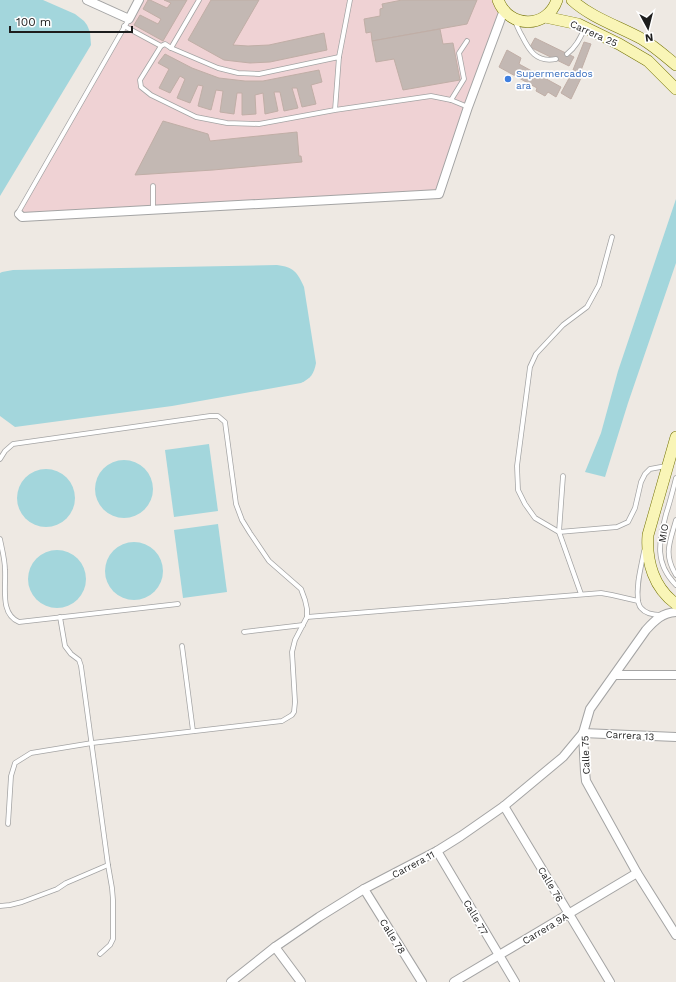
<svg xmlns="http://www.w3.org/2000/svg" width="676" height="982" font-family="'Work Sans',sans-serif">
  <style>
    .commercial { fill: #efd2d4 }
    .water { fill: #a3d6dc }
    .building { fill: #c3b8b3; stroke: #c0aea6 }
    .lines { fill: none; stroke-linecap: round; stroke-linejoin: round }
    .service-casing { stroke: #a4a4a4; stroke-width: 5.5 }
    .minor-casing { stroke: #a4a4a4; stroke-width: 10 }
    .secondary-casing { stroke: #747305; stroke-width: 12 }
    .service { stroke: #fff; stroke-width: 4 }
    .minor { stroke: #fff; stroke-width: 8 }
    .secondary { stroke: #f9f5b7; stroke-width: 11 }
    .shop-dot { fill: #3f7fe0; stroke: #fff; stroke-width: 1.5 }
    .labels { text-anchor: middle; stroke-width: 3.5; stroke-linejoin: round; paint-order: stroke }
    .street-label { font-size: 10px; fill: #1d1d1d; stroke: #fff }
    .shop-label { font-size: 10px; fill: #366cbe; stroke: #fff; text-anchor: start }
  </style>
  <rect width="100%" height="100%" fill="#eee9e3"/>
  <polygon class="commercial" points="139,0 498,0 502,7 439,194 19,214"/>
  <g class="water">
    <polygon points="0,0 43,0 75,14 84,21 87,25 90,32 91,45 0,196"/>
    <polygon points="676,199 676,263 628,403 605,477 585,472 601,433 618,371"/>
    <path d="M 277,265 C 294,267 297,272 304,287 L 316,363 C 314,374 311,378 301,383 L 172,406 L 15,427 L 0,416 L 0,273 L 2,272 L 13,270 Z"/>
    <polygon points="209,444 218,511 174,517 165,450"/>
    <circle cx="124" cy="489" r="29"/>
    <circle cx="46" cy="498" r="29"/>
    <polygon points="218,524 227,592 183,598 174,530"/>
    <circle cx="134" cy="571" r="29"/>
    <circle cx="57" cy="579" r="29"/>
  </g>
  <g class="building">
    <polygon points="148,0 150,0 167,8 171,3 164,0 187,0 163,41 134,25 140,15 158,24 161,19 143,9"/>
    <polygon points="211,0 259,0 233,45 248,46 269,45 324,33 327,50 270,62 250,63 224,60 188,40"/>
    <polygon points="402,0 477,0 467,24 372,41 371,32 366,33 364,19 380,16 380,9 383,8 382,4"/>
    <polygon points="440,29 443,44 453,43 460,80 403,90 394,59 376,62 372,41"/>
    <polygon points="535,38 574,57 569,66 530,47"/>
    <polygon points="584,42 591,44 580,73 573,70"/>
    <polygon points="507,50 521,58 519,64 561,87 556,97 548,92 545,96 536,91 537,88 499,67"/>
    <polygon points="165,54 192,68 219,78 245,81 263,81 319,70 322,82 311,85 316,104 302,107 297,88 292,88 298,108 284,111 280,92 274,92 278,111 265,114 263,93 255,95 256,114 242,115 242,93 237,93 234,114 220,112 223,91 216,90 211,110 198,106 203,86 198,85 190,103 177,98 185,79 180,76 170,93 159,88 169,69 158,63"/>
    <polygon points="573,71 582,76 571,99 561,93"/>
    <polygon points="163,121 208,134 210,141 297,132 299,156 301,156 302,162 213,170 135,175"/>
  </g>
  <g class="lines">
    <defs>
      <g id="service">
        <path d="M 515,21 C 517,26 519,31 522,36 C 529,50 536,63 556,59"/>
        <polyline points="124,26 161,46"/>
        <polyline points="171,48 199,0"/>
        <path d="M 567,54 C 576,47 580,38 585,28"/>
        <polyline points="339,57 350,0"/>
        <polyline points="451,100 464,79 459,53 467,41"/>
        <polyline points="335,110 339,57 259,74 238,73 218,68 171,48 165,44 161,46 140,80 141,87 151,95 196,117 227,123 259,124 335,110 431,96 451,100 468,107"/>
        <polyline points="153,186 153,210"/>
        <polyline points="19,214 19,211 129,19"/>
        <polyline points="612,237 599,285 587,307 563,325 536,354 530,367 517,466 518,490 525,504 535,518 559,532 617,527 628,522 635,508 641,482 645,474 650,469 666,466"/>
        <polyline points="0,459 5,451 13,444 210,416 218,416 225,422 236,504 242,520 250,533 269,561 301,589 305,600 307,609 307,617 295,640 292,652 295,702 294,712 292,715 282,721 92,743 31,753 15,763 11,776 8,824"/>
        <polyline points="563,476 559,532 581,594"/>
        <path d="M 676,478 C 673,490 670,502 666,514 C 659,541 654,563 676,585"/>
        <path d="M 676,520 C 670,542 663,554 676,575"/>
        <path d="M 0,539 C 2,549 5,560 5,570 C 6,589 0,614 19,622 L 178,604"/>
        <path d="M 638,601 C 636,584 641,568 644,551"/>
        <polyline points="60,617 65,646 71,654 79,660 81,666 108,865 112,888 113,900 113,939 110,945 100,954"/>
        <path d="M 307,617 L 601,593 L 612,595 L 638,601 C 639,604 639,606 641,608 C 645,613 654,615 661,615"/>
        <polyline points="244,632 303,625"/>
        <polyline points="182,646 193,731"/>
        <polyline points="0,906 10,905 22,902 57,889 66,883 108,865"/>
      </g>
      <g id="minor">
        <polyline points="87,0 129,19 139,0"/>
        <polyline points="19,214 22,217 439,194 468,107 504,10"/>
        <path d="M 676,612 C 662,613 655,620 646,630 L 590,709 L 583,733 L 585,772 L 586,781 L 637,873 L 676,935"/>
        <polyline points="615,675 676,675"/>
        <polyline points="583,733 676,737"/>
        <polyline points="504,806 610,982"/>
        <polyline points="437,851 515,982"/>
        <polyline points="364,889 422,982"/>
        <polyline points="275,947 301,982"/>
        <polyline points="231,982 275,947 319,917 364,889 437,851 461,836 504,806 563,757 583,733"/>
        <polyline points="454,982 637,873"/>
      </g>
      <g id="secondary">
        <path d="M 498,0 C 509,29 547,29 557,0"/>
        <path d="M 572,0 C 590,17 620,27 642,39 C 654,46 665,56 676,65"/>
        <polyline points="545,17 578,24 619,44 648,61 676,89"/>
        <path d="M 676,437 L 648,535 C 646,562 654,588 676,604"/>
      </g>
    </defs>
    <use href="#service" class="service-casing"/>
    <use href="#minor" class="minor-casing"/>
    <use href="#secondary" class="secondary-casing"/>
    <use href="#service" class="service"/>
    <use href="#minor" class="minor"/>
    <use href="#secondary" class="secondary"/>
  </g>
  <circle class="shop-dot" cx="508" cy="79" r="4"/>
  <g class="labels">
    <g class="street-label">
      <text transform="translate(594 33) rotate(24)" y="4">Carrera 25</text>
      <text transform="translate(663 533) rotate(-80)" y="4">MIO</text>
      <text transform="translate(630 735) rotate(3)" y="4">Carrera 13</text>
      <text transform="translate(585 755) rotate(-92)" y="4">Calle 75</text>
      <text transform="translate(413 864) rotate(-28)" y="4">Carrera 11</text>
      <text transform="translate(551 884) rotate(59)" y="4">Calle 76</text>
      <text transform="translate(476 917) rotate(60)" y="4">Calle 77</text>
      <text transform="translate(545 928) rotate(-31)" y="4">Carrera 9A</text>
      <text transform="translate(393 936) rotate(58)" y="4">Calle 78</text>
    </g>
    <g class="shop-label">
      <text x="516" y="77">Supermercados<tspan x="516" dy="12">ara</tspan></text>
    </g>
  </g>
  <g transform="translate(648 28) rotate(173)" stroke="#ffffff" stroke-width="3" paint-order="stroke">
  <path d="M0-3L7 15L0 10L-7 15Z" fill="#1d1d1d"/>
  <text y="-6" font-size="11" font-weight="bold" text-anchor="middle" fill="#1d1d1d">N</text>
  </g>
  <path d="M10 26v6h122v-6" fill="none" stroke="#1d1d1d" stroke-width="2"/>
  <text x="16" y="26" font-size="12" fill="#1d1d1d" stroke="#ffffff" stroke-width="3" paint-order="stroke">100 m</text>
</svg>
